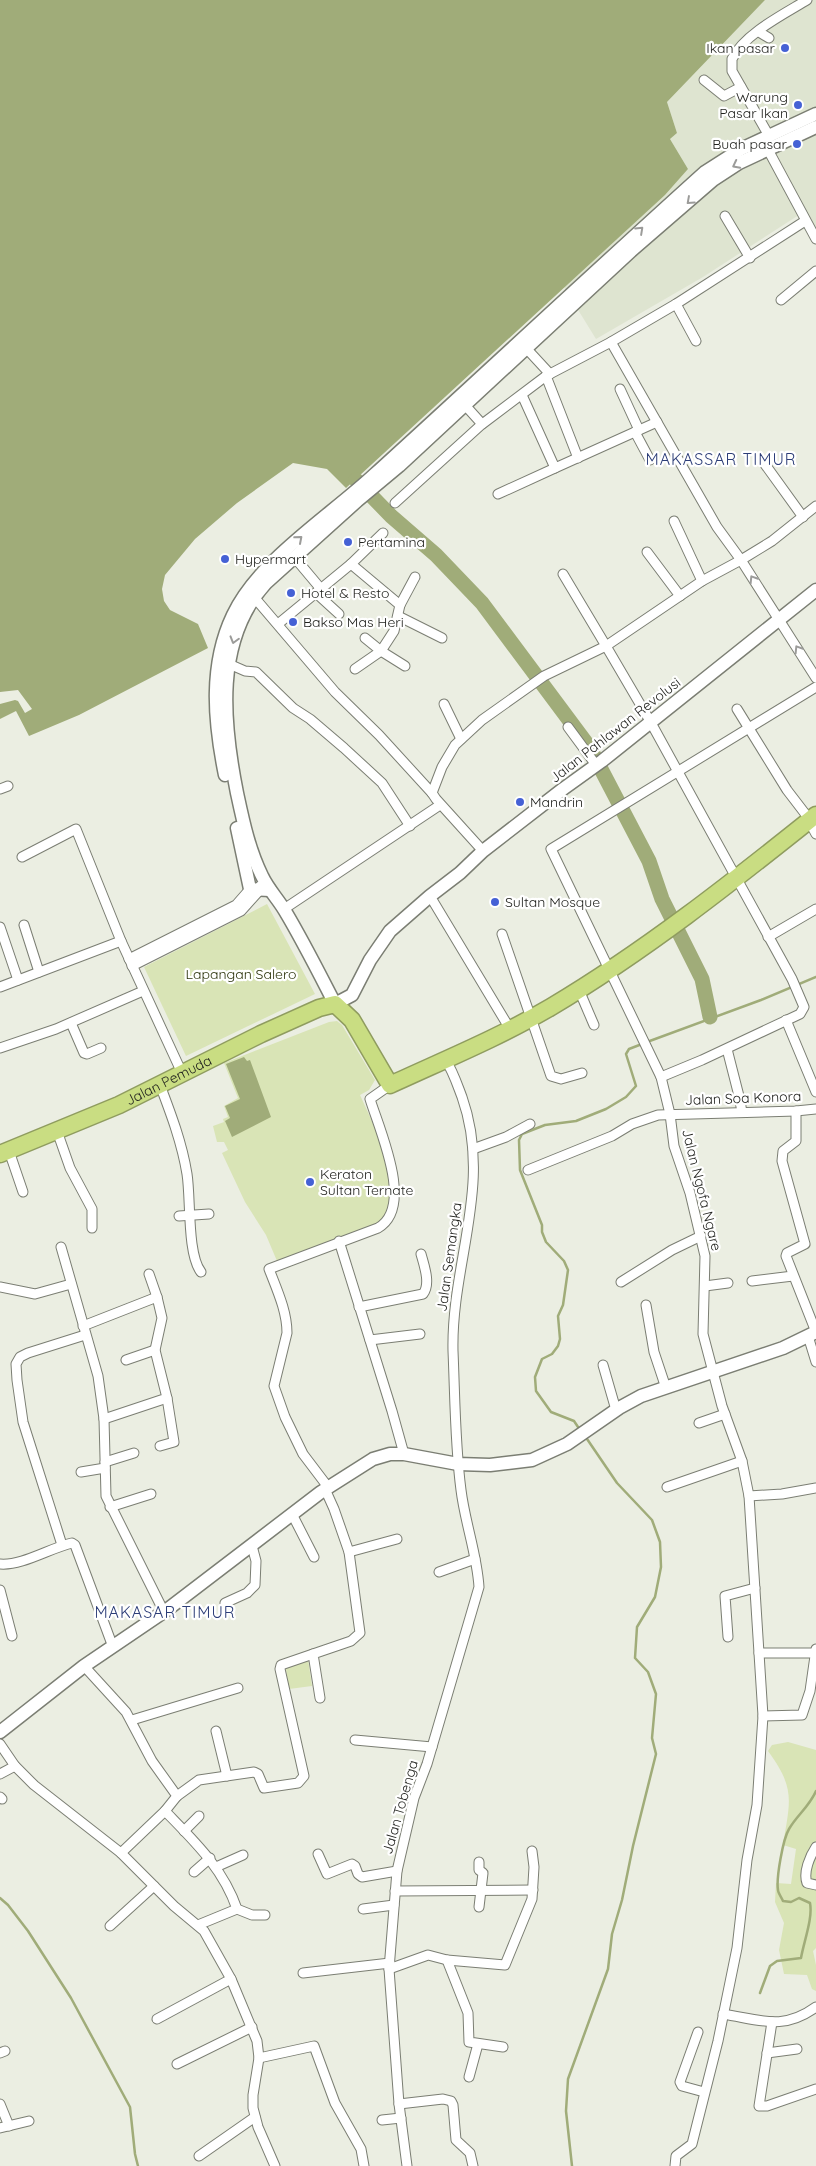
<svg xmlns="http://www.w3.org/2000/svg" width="816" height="2166" font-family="Quicksand,sans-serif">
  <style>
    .built { fill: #dee4d0 }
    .green { fill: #d9e4b6 }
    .water { fill: #a0ac79 }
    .pier { fill: #ebeee2 }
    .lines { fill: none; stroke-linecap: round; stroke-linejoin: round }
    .stream { stroke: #a0ac79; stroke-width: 2.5 }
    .river { stroke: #a0ac79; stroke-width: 15 }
    .street-casing { stroke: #7b7e73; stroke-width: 11 }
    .secondary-casing { stroke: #7b7e73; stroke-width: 15 }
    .highway-casing { stroke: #8f9c5f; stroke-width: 19 }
    .street { stroke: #fff; stroke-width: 9 }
    .secondary { stroke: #fff; stroke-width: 12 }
    .highway { stroke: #c9dd82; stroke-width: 16 }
    .oneway { stroke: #9c9c9a }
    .poi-dot { fill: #4561d5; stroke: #fff; stroke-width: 2 }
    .labels { text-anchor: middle; stroke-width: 4.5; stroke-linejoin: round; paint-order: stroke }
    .poi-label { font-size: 14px; fill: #22231f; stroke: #fff; text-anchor: start }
    .street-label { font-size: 14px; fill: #22231f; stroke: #fff }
    .park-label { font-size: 14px; fill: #2b320a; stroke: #fff }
    .quarter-label { font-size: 16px; letter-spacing: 1px; fill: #2d3e78; stroke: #fff }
  </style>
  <rect width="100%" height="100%" fill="#ebeee2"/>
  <polygon class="built" points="765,0 816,0 816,228 805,211 703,277 596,339 564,287 665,195 688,169 670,139 677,133 667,102"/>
  <g class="green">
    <polygon points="267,904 315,994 186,1056 144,967"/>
    <path d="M 337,1021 L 342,1025 L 375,1080 L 369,1090 L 360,1095 C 374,1125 390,1159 390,1192 C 390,1202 386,1212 383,1222 L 277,1261 L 266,1235 L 245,1202 L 222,1153 L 228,1150 L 224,1142 L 217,1142 L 213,1126 L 224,1122 L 223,1119 L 228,1117 L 224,1106 L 238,1098 L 224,1063 L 329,1022 Z"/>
    <polygon points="308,1659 312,1686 289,1689 285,1663"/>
    <path d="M 788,1742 L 816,1750 L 816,1948 L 813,1951 L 816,1965 L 816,1991 L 812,1989 L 807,1975 L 784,1974 L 779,1950 L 784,1923 L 775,1902 L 776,1883 L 791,1884 L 796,1849 L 783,1845 C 790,1801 796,1789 768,1751 L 772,1745 Z"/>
  </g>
  <g class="water">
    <polygon points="0,0 765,0 667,102 677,133 670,139 688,169 665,195 346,488 327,469 293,463 237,503 195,539 165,575 162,589 164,601 170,610 198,624 208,648 79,715 29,736 16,711 0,719"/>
    <polygon points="244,1057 247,1061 250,1060 271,1117 232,1137 225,1121 230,1118 225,1106 240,1099 226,1064"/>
  </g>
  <polygon class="pier" points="18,690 32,709 25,713 18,701 15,700 0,704 0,692"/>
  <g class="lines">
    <g class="stream">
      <polyline points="647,1042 761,1000 816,977"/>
      <polyline points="580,1430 574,1421 551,1412 536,1391 535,1377 542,1359 552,1354 558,1346 560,1339 558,1316 563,1305 568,1270 564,1261 546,1242 542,1232 542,1225 520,1170 519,1140 522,1134 545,1125 576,1121 606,1109 626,1097 636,1086 626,1054 629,1049 642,1044"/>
      <polyline points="0,1898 8,1905 28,1931 71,1998 130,2107 135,2154 138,2166"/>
      <path d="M 760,1993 L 770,1966 L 777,1961 L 801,1958 C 804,1941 813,1918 810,1903 L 799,1898 L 791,1902 L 783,1901 C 782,1898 778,1893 778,1890 C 776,1878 783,1839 789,1829 C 797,1815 809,1807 816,1791"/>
      <polyline points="572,2166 566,2111 568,2079 608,1969 612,1934 622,1900 633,1846 656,1754 652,1738 656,1694 648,1672 635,1658 637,1627 655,1597 661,1567 660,1542 652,1520 617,1483 585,1436"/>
    </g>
    <polyline class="river" points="356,480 391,516 436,555 482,603 590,748 649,861 662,899 702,979 710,1017"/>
    <defs>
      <g id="street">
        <polyline points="759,32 769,38"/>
        <polyline points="704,80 724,96 741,87"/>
        <path d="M 769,136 L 732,71 L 732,59 C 744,34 784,14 807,0"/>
        <polyline points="766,146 816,239"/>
        <polyline points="725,216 750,258"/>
        <polyline points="781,300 816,271"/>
        <polyline points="676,304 696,341"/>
        <polyline points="611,342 717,527 741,560 702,581 606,646 650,721 792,979 804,1007 800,1014 702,1060 661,1077"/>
        <polyline points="526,348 550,374"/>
        <polyline points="546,376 578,458"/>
        <polyline points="620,389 639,430"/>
        <polyline points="522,395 555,468 657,422"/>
        <polyline points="464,404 482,424"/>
        <polyline points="635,432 650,460"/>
        <polyline points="764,463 803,517"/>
        <polyline points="498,494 555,468"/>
        <polyline points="395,503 481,425 546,376 611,342 676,304 805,221"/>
        <polyline points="816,506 772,541 741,560 816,678"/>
        <polyline points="674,521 702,581"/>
        <polyline points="647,552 680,596"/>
        <polyline points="295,558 321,589"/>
        <polyline points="351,564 400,605 394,631 381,651 355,669"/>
        <polyline points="316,593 339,614"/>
        <polyline points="254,597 335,692 379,735 432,793"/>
        <polyline points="400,605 415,577"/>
        <polyline points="398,616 442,638"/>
        <polyline points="278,624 351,564 383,533"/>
        <polyline points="365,638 381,651 405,666"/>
        <polyline points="229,664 245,671 256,672 293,708 310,719 344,748 382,783 410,826"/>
        <polyline points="444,704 461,739"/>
        <polyline points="737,709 787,790 810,820"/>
        <polyline points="568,727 596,765"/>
        <polyline points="0,789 8,786"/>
        <polyline points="809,821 816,834"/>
        <polyline points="483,851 436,799 432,793 442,767 455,745 482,720 544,676 606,646 563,574"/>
        <polyline points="22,857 76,829 121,941 182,1073"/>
        <polyline points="430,896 510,1029"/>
        <polyline points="284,909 440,805"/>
        <polyline points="24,925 39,972"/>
        <polyline points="0,927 18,980"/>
        <polyline points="502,934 551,1076 561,1079 582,1073"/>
        <polyline points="768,937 816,909"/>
        <polyline points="129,959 236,905 250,889"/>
        <polyline points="132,966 241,911 259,891 260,886"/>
        <polyline points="0,987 121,941"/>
        <polyline points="579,990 594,1025"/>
        <polyline points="786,1020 816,1092"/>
        <polyline points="71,1023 84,1053 87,1054 101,1048"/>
        <polyline points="0,1048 56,1029 143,991"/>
        <polyline points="727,1049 739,1096 742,1112"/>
        <path d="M 160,1085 C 171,1114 182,1143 187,1174 C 191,1199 187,1254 201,1272"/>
        <polyline points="796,1111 796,1141 783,1151 782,1161 805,1244 787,1253 786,1256 816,1332"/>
        <polyline points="57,1131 70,1168 92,1209 92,1228"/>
        <polyline points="473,1149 506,1137 530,1124"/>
        <polyline points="9,1151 23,1192"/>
        <polyline points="528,1170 612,1136 632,1124 658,1115 796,1111 816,1109"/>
        <polyline points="179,1216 209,1214"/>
        <polyline points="339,1241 392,1411 404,1454"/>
        <polyline points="61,1247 98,1376 104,1419 106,1496 164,1612"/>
        <polyline points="149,1274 157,1297"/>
        <polyline points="752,1281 793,1276"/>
        <polyline points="621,1282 672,1250 701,1236"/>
        <polyline points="705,1286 728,1283"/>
        <polyline points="0,1287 35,1294 71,1284"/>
        <polyline points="646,1305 654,1352 666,1388"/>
        <path d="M 359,1307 L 423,1294 C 431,1284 424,1265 421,1254"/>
        <polyline points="83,1326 157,1297 162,1318 155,1350 167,1398 104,1419"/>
        <polyline points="808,1336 816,1362"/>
        <polyline points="370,1340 420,1334"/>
        <polyline points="126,1360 155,1350"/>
        <polyline points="603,1365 616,1410"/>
        <polyline points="699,1423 725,1414"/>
        <polyline points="160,1446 174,1442 167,1398"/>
        <polyline points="105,1462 134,1453"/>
        <polyline points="81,1472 105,1468"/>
        <path d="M 328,1487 L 303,1454 L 285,1417 L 274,1386 L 287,1333 C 287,1311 277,1290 269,1269 L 378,1228 C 415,1207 379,1129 370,1099 L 390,1085"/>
        <polyline points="667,1487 742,1461"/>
        <polyline points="749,1496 782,1494 816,1488"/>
        <polyline points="110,1507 151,1494"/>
        <polyline points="292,1514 314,1557"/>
        <polyline points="62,1545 23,1422 17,1380 16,1364 20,1357 28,1353 85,1335"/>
        <polyline points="349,1552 397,1539"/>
        <path d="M 0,1564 C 22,1566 50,1548 72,1543 L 75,1545 L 113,1647"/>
        <polyline points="439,1572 475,1559"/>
        <polyline points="0,1590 12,1636"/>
        <polyline points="225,1603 247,1593 255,1585 256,1561 252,1546"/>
        <polyline points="728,1637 725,1596 755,1588"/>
        <polyline points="759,1653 816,1653"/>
        <polyline points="320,1698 313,1654 351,1641 360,1633 349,1552 334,1509 325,1489"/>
        <polyline points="763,1716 802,1715 810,1691 816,1649"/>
        <polyline points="132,1720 238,1688"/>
        <polyline points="216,1731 227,1776"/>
        <polyline points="355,1740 432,1747"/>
        <polyline points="0,1744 15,1766 34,1785 121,1853 165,1811 177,1796 152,1761 126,1712 84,1666"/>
        <polyline points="0,1774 15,1766"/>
        <polyline points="177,1796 199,1780 254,1772 258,1774 264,1788 298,1783 304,1776 280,1669 281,1665 313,1654"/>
        <polyline points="0,1797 2,1799"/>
        <path d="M 165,1811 C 194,1841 223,1868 237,1909 L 252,1915 L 265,1915"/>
        <polyline points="184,1831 199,1816"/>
        <path d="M 816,1847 C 810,1856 803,1872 807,1883 L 816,1885"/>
        <polyline points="121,1853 174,1906 204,1931 231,1979 257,2041 259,2058 253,2095 253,2108 258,2127 275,2166"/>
        <polyline points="318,1854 327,1874 352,1864 355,1866 358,1874 362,1877 397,1871"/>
        <polyline points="216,1867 243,1855"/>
        <polyline points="194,1872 210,1858"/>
        <polyline points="395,1891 533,1890"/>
        <polyline points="479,1907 483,1873 479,1870 479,1862"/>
        <polyline points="363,1909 394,1905"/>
        <polyline points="198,1925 237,1909"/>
        <polyline points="110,1926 154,1886"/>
        <polyline points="447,1960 468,2013 469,2042 503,2047"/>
        <polyline points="389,1969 428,1955 447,1960 505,1965 532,1899 534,1867 532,1851"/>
        <polyline points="303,1973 390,1963"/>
        <path d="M 723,2014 C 761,2020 783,2031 816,2007"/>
        <polyline points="157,2019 231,1979"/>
        <polyline points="772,2022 759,2106 767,2106 816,2089"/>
        <polyline points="698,2032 680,2082 682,2086 704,2092"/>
        <polyline points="0,2053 5,2051"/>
        <polyline points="767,2053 797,2049"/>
        <polyline points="259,2058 314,2046 335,2103 361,2149 364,2166"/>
        <polyline points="177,2064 252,2027"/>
        <polyline points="469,2077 478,2044"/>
        <polyline points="0,2104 9,2126"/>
        <polyline points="399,2104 443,2099 451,2101 453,2105 456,2140 470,2153 473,2166"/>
        <polyline points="382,2120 401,2118"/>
        <polyline points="0,2128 29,2121"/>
        <polyline points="199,2156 255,2117"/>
        <path d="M 407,2166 L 399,2104 L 389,1969 L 397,1871 L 414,1798 L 427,1764 L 479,1587 C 477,1554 465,1523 461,1490 C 455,1445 455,1397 453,1351 C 451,1263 493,1185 462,1097 C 457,1084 453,1071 445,1059"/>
        <polyline points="675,2166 676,2156 692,2144 718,2041 737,1948 747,1860 757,1805 763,1716 749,1496 742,1461 722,1406 703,1334 705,1256 690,1193 674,1146 670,1114 661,1077 551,849 816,687"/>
      </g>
      <g id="secondary">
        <path d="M 816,127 L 739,163 L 713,180 L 631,251 L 399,466 L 357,501 L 266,583 C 214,640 223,723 237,793 C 243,821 249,850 262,876 C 268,889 278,899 285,911 C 303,941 319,973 335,1004 L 352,995 L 370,960 L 390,931 L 430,896 L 460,873 L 483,851 L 563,789 L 602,761 L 816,590"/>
        <path d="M 225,775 C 214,721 209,665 233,615 C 259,560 330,516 374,475 C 485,374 594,272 705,172 L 741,149 L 816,114"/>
        <polyline points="237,828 250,889 270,890"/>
        <polyline points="0,1732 84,1666 168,1609 321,1492 373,1459 390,1454 404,1454 458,1464 490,1465 532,1460 567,1444 619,1408 641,1396 783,1348 816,1332"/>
      </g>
      <g id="highway">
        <path id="s1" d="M 0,1154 L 119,1105 L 261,1034 L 319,1008 L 335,1004 L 352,1020 L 390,1085 C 444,1060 500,1037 551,1007 C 645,951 731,883 816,815"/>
      </g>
    </defs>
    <use href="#street" class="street-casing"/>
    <use href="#secondary" class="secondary-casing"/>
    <use href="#highway" class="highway-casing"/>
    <use href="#street" class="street"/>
    <use href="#secondary" class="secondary"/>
    <use href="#highway" class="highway"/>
  </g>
  <defs><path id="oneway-chevron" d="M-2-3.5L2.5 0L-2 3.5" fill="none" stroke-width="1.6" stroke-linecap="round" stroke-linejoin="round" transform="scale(1.25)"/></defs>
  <g class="oneway">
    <use href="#oneway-chevron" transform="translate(736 165) rotate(153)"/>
    <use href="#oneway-chevron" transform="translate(690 201) rotate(138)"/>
    <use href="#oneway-chevron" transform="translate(640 230) rotate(-43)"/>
    <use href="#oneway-chevron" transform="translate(299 539) rotate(-41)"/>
    <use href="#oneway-chevron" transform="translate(753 579) rotate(-122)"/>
    <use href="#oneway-chevron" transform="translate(234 640) rotate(106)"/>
    <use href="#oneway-chevron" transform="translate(798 649) rotate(-122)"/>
  </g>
  <g class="poi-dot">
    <circle cx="785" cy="48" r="5"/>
    <circle cx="798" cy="105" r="5"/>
    <circle cx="797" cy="144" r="5"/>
    <circle cx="348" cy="542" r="5"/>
    <circle cx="225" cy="559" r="5"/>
    <circle cx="291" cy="593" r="5"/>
    <circle cx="293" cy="622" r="5"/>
    <circle cx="520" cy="802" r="5"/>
    <circle cx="495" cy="902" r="5"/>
    <circle cx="310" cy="1182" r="5"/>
  </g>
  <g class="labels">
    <g class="poi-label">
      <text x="775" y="53" text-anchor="end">Ikan pasar</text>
      <text x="788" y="102" text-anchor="end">Warung<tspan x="788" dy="16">Pasar Ikan</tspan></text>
      <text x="787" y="149" text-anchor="end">Buah pasar</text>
      <text x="358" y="547">Pertamina</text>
      <text x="235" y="564">Hypermart</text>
      <text x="301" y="598">Hotel &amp; Resto</text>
      <text x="303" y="627">Bakso Mas Heri</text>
      <text x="530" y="807">Mandrin</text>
      <text x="505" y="907">Sultan Mosque</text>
      <text x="320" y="1179">Keraton<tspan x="320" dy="16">Sultan Ternate</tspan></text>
    </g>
    <g class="street-label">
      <text transform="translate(615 730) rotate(-38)" y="5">Jalan Pahlawan Revolusi</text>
      <text dy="5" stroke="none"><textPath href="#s1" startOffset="184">Jalan Pemuda</textPath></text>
      <text transform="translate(743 1098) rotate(-2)" y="5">Jalan Soa Konora</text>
      <text transform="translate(702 1190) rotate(76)" y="5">Jalan Ngofa Ngare</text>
      <text transform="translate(449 1257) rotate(-82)" y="5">Jalan Semangka</text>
      <text transform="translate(400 1807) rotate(-74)" y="5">Jalan Tobenga</text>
    </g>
    <g class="park-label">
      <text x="241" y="979">Lapangan Salero</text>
    </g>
    <g class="quarter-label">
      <text x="721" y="465">MAKASSAR TIMUR</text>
      <text x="165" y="1618">MAKASAR TIMUR</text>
    </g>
  </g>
</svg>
